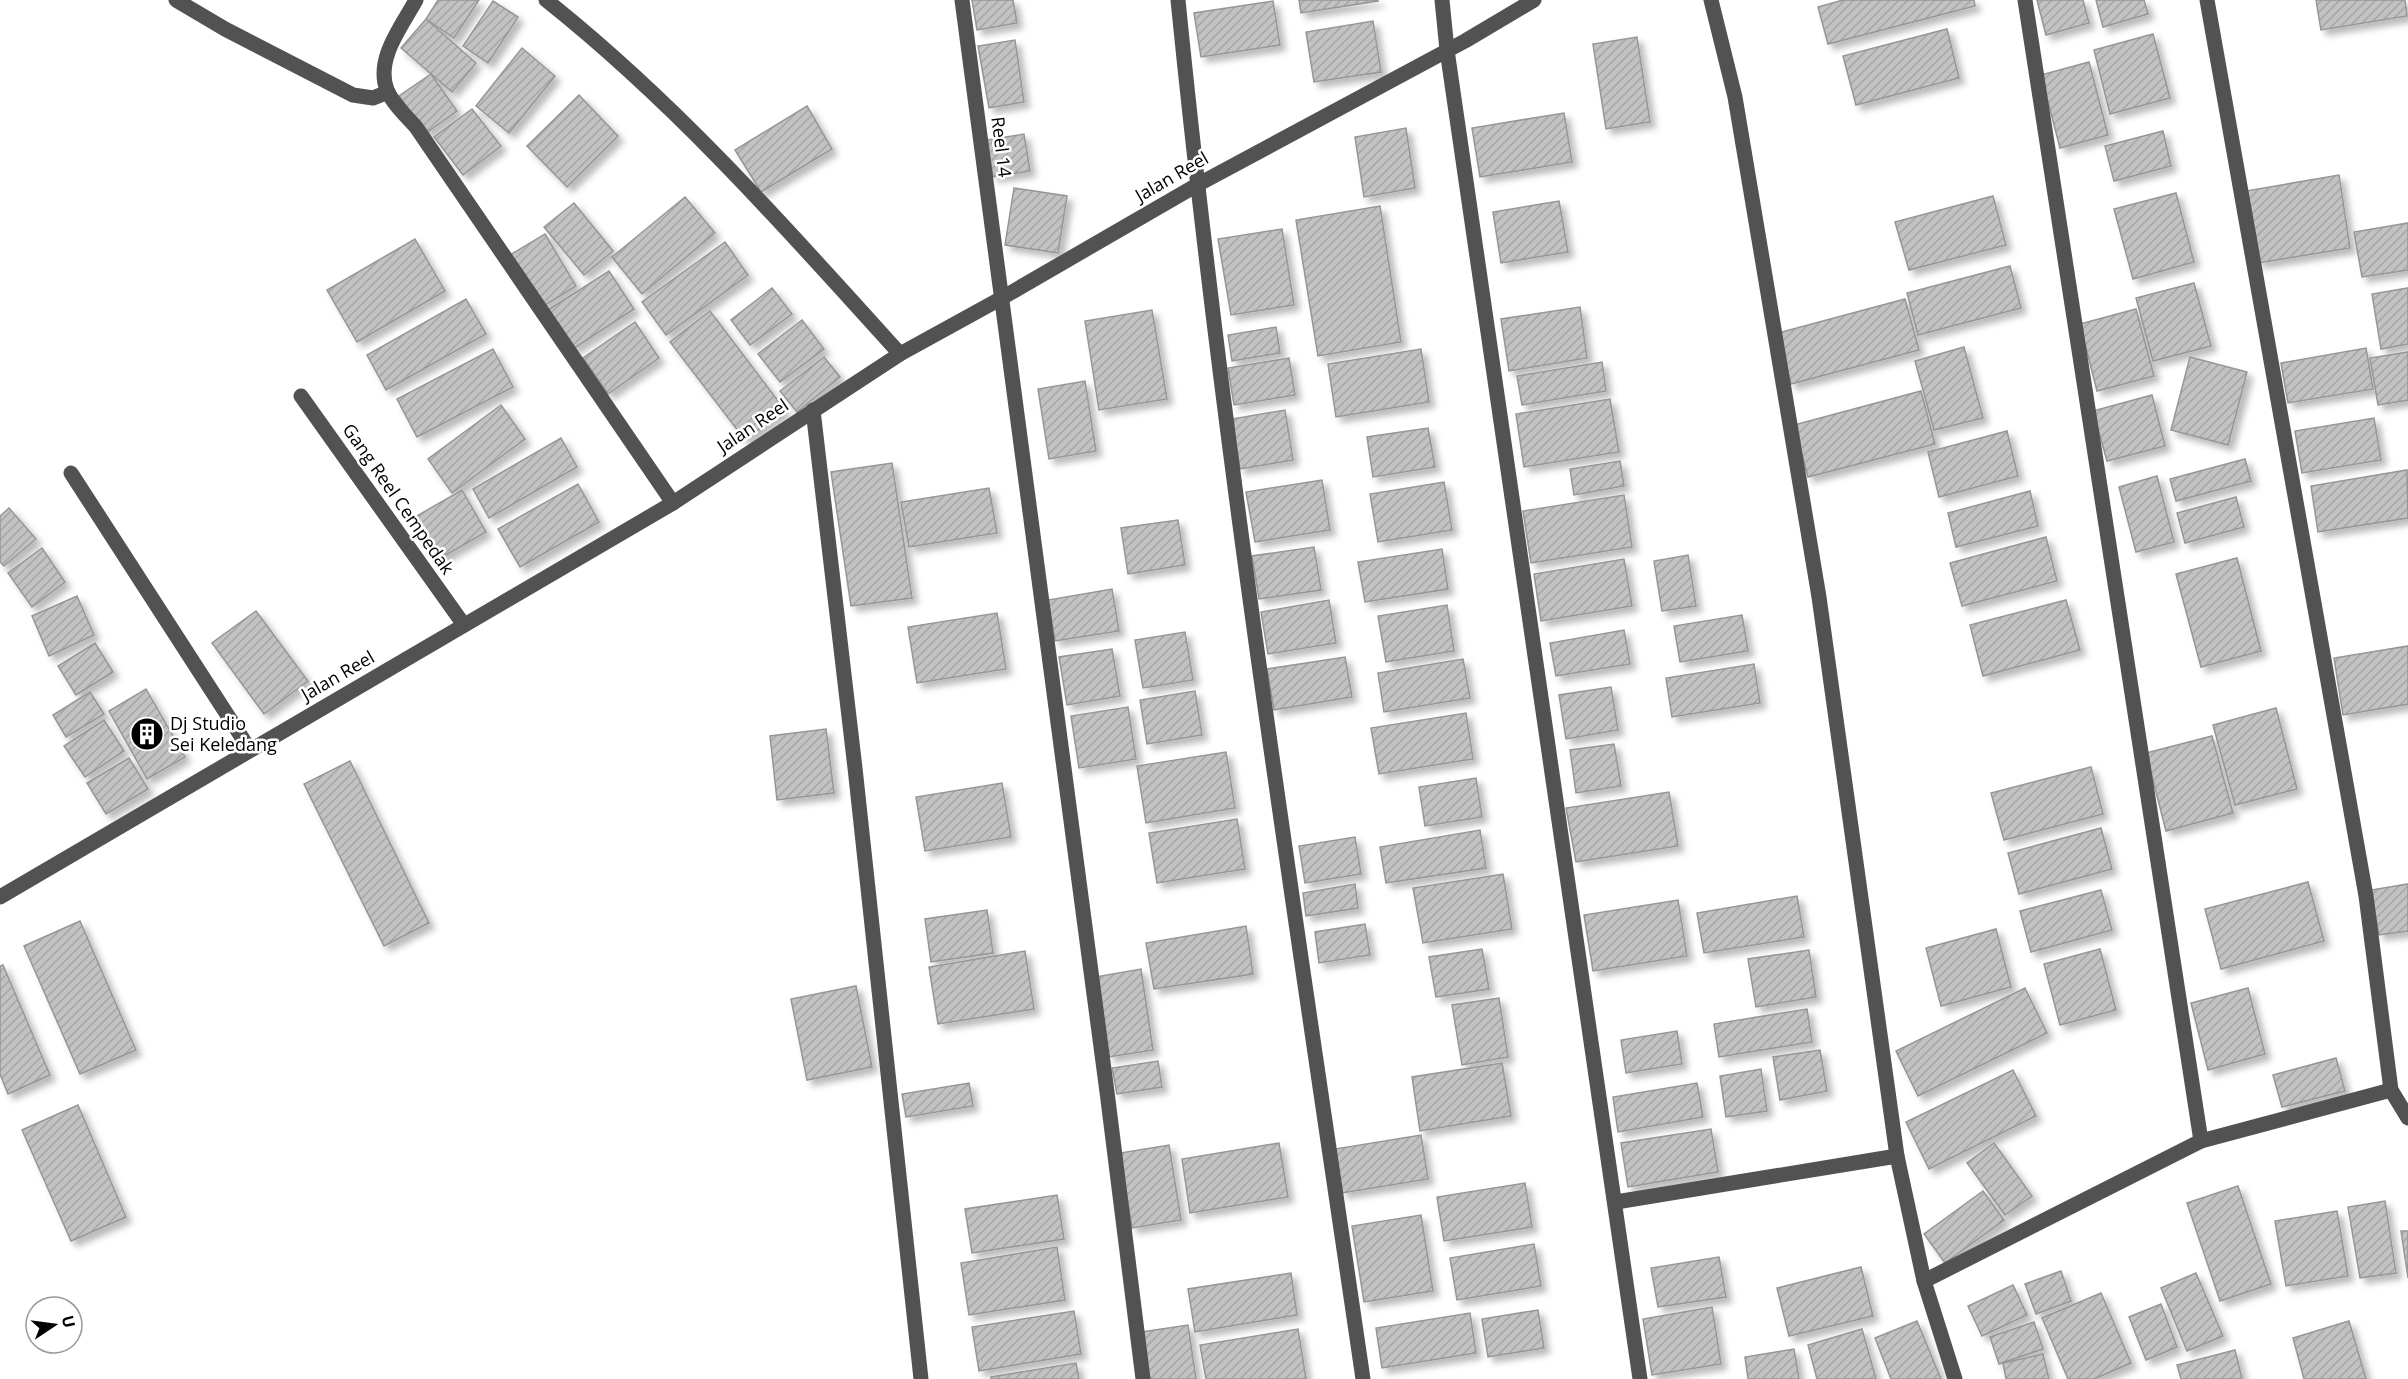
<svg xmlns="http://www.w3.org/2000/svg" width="2408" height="1379" font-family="'Open Sans',sans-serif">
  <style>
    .building { fill: url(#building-hatch); stroke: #969696; stroke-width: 1.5; filter: url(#shadow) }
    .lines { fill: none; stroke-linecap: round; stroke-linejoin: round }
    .minor { stroke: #525252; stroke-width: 15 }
    .labels { text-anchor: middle; stroke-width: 5; stroke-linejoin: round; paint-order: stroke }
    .street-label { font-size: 18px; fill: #000; stroke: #fff }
    .poi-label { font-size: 18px; fill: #000; stroke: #fff; text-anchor: start }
  </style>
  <defs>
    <pattern id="building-hatch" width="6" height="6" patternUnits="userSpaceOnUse" patternTransform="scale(1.5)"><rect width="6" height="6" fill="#c2c2c2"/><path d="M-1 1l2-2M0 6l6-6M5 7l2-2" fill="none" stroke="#a5a5a5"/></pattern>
    <filter id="shadow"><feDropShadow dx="5.5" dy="5.5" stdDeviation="3" flood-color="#0004"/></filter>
  </defs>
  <rect width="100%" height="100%" fill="#fff"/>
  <g class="building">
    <polygon points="438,0 479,0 454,38 426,19"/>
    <polygon points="972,0 1013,0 1017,23 977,30"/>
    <polygon points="1299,0 1378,0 1378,1 1301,13"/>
    <polygon points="1843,0 1974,0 1975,6 1828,44 1818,7"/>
    <polygon points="2037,0 2083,0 2089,23 2046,35"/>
    <polygon points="2096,0 2144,0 2148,14 2103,27"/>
    <polygon points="2316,0 2405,0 2407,16 2321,30"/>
    <polygon points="493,1 518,17 488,63 463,46"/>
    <polygon points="1273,1 1280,45 1201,57 1194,13"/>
    <polygon points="426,19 476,63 452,92 401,48"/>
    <polygon points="1373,21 1381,72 1314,82 1306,32"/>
    <polygon points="1947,29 1959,78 1856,105 1843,56"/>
    <polygon points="2153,34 2170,98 2110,114 2094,50"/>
    <polygon points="1637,37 1650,122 1606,129 1593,44"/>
    <polygon points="1015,40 1024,102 989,108 978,46"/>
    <polygon points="522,48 555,76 509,133 476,106"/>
    <polygon points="2089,62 2108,135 2060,148 2041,75"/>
    <polygon points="431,74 457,111 426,133 399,96"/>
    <polygon points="579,95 618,136 567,187 527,146"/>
    <polygon points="807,106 832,149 761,192 735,150"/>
    <polygon points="472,109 501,146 463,175 434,137"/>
    <polygon points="1564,113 1572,162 1480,177 1472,128"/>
    <polygon points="1406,128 1415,188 1364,197 1355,137"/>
    <polygon points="2163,131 2171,166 2114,181 2105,146"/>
    <polygon points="1024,134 1030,171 993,177 987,140"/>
    <polygon points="2339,175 2350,248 2258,263 2246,191"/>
    <polygon points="1014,188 1067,196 1058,253 1005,245"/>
    <polygon points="2176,193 2194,262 2133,279 2114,209"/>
    <polygon points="1993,196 2006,245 1909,270 1895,222"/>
    <polygon points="685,197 715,233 642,294 612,257"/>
    <polygon points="1559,201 1568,252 1501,263 1493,212"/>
    <polygon points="574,203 613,251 584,275 544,227"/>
    <polygon points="1380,206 1401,342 1318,356 1296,220"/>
    <polygon points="2408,223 2408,270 2362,277 2354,232"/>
    <polygon points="1282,229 1294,305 1231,315 1218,239"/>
    <polygon points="545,234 576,286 542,307 510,255"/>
    <polygon points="415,239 445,291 357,342 327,290"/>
    <polygon points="725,242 748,275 666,335 642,302"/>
    <polygon points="2010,266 2021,308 1918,335 1907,293"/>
    <polygon points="609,271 634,309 573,349 548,310"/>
    <polygon points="2194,283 2211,346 2153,361 2136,298"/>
    <polygon points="772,288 792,314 750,345 731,320"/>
    <polygon points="2408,288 2408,344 2381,349 2372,294"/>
    <polygon points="466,299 486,334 386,390 367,355"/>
    <polygon points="1905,299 1919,350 1791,384 1778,333"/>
    <polygon points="1580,307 1587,358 1509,371 1501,319"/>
    <polygon points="2136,309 2154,376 2097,391 2080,324"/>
    <polygon points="1152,310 1167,399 1099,410 1085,321"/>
    <polygon points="710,311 785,410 745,440 670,342"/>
    <polygon points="802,320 824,349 780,382 758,354"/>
    <polygon points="635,322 659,358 608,394 583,358"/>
    <polygon points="1276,327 1280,353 1232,361 1228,335"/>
    <polygon points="1964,347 1983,418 1934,430 1915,361"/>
    <polygon points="2366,348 2373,389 2288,403 2281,363"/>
    <polygon points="493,349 513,387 417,437 397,399"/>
    <polygon points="1421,349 1429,402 1336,417 1328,364"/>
    <polygon points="2408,352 2408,400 2378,405 2370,358"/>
    <polygon points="824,357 840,377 797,412 780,391"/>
    <polygon points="2190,357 2247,372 2228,445 2171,430"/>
    <polygon points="1289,358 1295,395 1234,405 1228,368"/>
    <polygon points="1602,362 1606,391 1522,405 1517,376"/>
    <polygon points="1085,381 1096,451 1049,459 1038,389"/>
    <polygon points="1921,391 1935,444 1808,477 1794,425"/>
    <polygon points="2152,395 2165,446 2107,461 2093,411"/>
    <polygon points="1610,399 1619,452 1524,467 1516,414"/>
    <polygon points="501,405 525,439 452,493 428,459"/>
    <polygon points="1285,410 1293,460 1240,469 1232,419"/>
    <polygon points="2374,418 2381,460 2302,473 2295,431"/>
    <polygon points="1428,428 1435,467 1373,477 1367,437"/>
    <polygon points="2007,431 2018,476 1939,497 1928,452"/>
    <polygon points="561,438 577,467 489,518 473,489"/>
    <polygon points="2245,459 2251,481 2176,501 2170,479"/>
    <polygon points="1620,461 1624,486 1574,495 1570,469"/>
    <polygon points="892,463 912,598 851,606 831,472"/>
    <polygon points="2407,470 2408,518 2318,532 2311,486"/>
    <polygon points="2157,476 2174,542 2136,552 2119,487"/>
    <polygon points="1322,480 1330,530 1255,542 1246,492"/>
    <polygon points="1444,482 1452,530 1378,542 1370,494"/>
    <polygon points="578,484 599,522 520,567 498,529"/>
    <polygon points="989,488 997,533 909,547 901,502"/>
    <polygon points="462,490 486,532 439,559 415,517"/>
    <polygon points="2030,491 2038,526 1956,547 1948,513"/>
    <polygon points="1624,495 1632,547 1531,563 1523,511"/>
    <polygon points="2236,497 2244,527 2185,543 2177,513"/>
    <polygon points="9,508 36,539 4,566 0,562 0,516"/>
    <polygon points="1178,520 1185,565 1128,574 1121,528"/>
    <polygon points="2046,537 2057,581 1962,606 1950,563"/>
    <polygon points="1314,547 1321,590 1259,599 1252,556"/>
    <polygon points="42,548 65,582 32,607 8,573"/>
    <polygon points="1442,549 1448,589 1365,602 1358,562"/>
    <polygon points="1688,555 1696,606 1662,611 1654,561"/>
    <polygon points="2237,558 2261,651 2201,667 2176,574"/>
    <polygon points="1624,559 1632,606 1541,621 1534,574"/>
    <polygon points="1112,589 1119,631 1055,641 1048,600"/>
    <polygon points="77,596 94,635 49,656 32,616"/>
    <polygon points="1329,600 1336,643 1268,654 1261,612"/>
    <polygon points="2066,600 2080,650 1983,676 1970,625"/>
    <polygon points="1447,605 1454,651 1386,662 1378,616"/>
    <polygon points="256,611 308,681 264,714 212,643"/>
    <polygon points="997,613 1006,669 917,683 908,627"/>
    <polygon points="1742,615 1748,651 1680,662 1674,626"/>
    <polygon points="1624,630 1630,664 1556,676 1550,643"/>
    <polygon points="1185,632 1193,680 1143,688 1135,640"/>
    <polygon points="95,643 113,672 76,695 58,666"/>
    <polygon points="2408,646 2408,704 2343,715 2334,658"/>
    <polygon points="1112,649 1120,696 1067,705 1059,657"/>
    <polygon points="1345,657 1352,697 1274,710 1267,669"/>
    <polygon points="1463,659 1470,698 1384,712 1378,673"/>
    <polygon points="1754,664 1760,703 1672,717 1666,678"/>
    <polygon points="1611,687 1618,730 1566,739 1559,695"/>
    <polygon points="146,689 185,757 147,779 109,711"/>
    <polygon points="1195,691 1202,735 1147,744 1140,700"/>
    <polygon points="90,692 104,714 66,737 53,715"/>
    <polygon points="1128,707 1136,759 1079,768 1071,716"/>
    <polygon points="2276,708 2297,789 2235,805 2213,725"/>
    <polygon points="1466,713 1473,759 1379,774 1371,728"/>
    <polygon points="104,720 124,751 85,777 64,746"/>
    <polygon points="826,729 834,793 777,800 770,736"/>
    <polygon points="2212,736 2233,813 2166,831 2146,753"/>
    <polygon points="1614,744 1621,786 1576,793 1570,750"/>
    <polygon points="1226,752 1235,808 1146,823 1137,766"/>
    <polygon points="129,758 148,789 106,814 87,783"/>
    <polygon points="350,761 429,923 384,946 304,784"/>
    <polygon points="2091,767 2103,814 2004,840 1991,793"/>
    <polygon points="1476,778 1482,817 1425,826 1419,787"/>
    <polygon points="1002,783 1011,837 925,851 916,797"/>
    <polygon points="1669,792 1678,846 1576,862 1566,808"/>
    <polygon points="1237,819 1245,869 1157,883 1149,833"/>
    <polygon points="2101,828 2112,869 2019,894 2008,853"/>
    <polygon points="1480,830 1486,868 1386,883 1380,847"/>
    <polygon points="1355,837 1361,874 1305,883 1299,846"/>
    <polygon points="1503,874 1512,929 1423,943 1413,888"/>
    <polygon points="2308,882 2324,941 2221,969 2205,909"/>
    <polygon points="1355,884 1358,908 1306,916 1303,893"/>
    <polygon points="2408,884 2408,931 2379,935 2371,890"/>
    <polygon points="2101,890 2112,930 2031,952 2020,911"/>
    <polygon points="1797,896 1804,937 1704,953 1697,913"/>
    <polygon points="1678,900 1687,956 1593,971 1584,915"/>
    <polygon points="987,910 993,953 931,962 925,919"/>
    <polygon points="80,921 136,1050 80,1074 24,946"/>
    <polygon points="1365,924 1370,955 1319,963 1315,932"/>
    <polygon points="1246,926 1253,974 1154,989 1146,943"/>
    <polygon points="1996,929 2011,987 1941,1006 1926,948"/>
    <polygon points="1482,949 1489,989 1436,997 1429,957"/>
    <polygon points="2100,949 2116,1010 2060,1025 2044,964"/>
    <polygon points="1809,950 1816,997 1756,1007 1748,959"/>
    <polygon points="1025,951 1034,1009 938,1024 929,967"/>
    <polygon points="3,965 50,1075 8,1094 0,1074 0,966"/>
    <polygon points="1141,969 1153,1050 1109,1057 1095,977"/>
    <polygon points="856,986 872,1067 807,1080 791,999"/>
    <polygon points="2025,988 2047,1033 1918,1096 1896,1051"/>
    <polygon points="2248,988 2265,1054 2208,1070 2191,1003"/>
    <polygon points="1499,998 1508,1057 1462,1065 1452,1005"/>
    <polygon points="1807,1009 1812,1042 1719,1057 1714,1024"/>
    <polygon points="1677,1031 1682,1064 1626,1073 1621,1040"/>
    <polygon points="1820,1050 1827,1091 1780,1100 1773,1057"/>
    <polygon points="2336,1058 2345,1091 2282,1107 2273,1075"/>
    <polygon points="1158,1061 1162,1087 1117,1094 1112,1068"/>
    <polygon points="1502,1063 1511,1116 1420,1131 1412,1077"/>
    <polygon points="1761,1069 1767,1111 1726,1117 1720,1076"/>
    <polygon points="2013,1070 2036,1116 1929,1169 1906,1122"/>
    <polygon points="969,1083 973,1106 906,1117 902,1094"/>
    <polygon points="1697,1083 1703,1117 1618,1132 1613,1097"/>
    <polygon points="78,1105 126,1217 71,1241 22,1130"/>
    <polygon points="1711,1129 1718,1172 1628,1187 1621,1143"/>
    <polygon points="1421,1135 1428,1179 1342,1193 1335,1149"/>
    <polygon points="1279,1143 1288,1197 1190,1213 1182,1159"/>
    <polygon points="1994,1143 2032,1196 2005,1215 1967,1163"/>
    <polygon points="1169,1145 1181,1220 1132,1228 1120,1153"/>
    <polygon points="1525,1183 1532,1227 1444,1241 1437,1197"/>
    <polygon points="2238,1186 2271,1284 2220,1301 2187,1203"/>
    <polygon points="1983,1191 2004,1220 1945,1263 1924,1234"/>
    <polygon points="1057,1195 1064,1239 972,1253 965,1209"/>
    <polygon points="2385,1201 2396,1273 2360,1278 2348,1207"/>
    <polygon points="2337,1211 2348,1276 2286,1286 2275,1221"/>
    <polygon points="1421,1215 1433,1291 1364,1302 1352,1226"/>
    <polygon points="2401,1231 2408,1231 2408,1278"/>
    <polygon points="1534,1244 1541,1286 1457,1300 1450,1258"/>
    <polygon points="1057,1247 1065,1300 969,1315 961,1263"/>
    <polygon points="1719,1257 1726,1297 1658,1307 1651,1268"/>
    <polygon points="1861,1267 1873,1316 1789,1336 1777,1288"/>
    <polygon points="2061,1271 2071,1301 2036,1314 2025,1284"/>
    <polygon points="1291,1273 1297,1315 1195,1332 1188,1289"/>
    <polygon points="2196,1273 2223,1336 2187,1351 2161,1288"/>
    <polygon points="2013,1285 2027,1315 1982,1336 1968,1306"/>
    <polygon points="2101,1293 2131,1363 2094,1379 2068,1379 2042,1318"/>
    <polygon points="2161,1304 2177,1347 2146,1360 2129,1317"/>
    <polygon points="1712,1307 1721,1364 1652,1375 1643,1319"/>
    <polygon points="1538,1310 1544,1348 1488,1357 1482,1319"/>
    <polygon points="1074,1311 1081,1354 979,1371 972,1327"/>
    <polygon points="1470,1313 1476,1353 1382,1368 1376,1328"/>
    <polygon points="1917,1321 1941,1379 1891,1379 1875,1338"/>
    <polygon points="2349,1321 2366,1379 2304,1379 2293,1338"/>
    <polygon points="2034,1322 2043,1349 1999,1364 1990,1337"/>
    <polygon points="1188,1325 1196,1379 1149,1379 1142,1332"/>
    <polygon points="1298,1329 1306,1379 1206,1379 1200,1345"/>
    <polygon points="1862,1329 1876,1379 1817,1379 1808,1345"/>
    <polygon points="1794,1349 1799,1379 1748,1379 1745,1357"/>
    <polygon points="2235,1350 2242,1379 2181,1379 2177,1365"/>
    <polygon points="2043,1354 2049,1379 2006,1379 2003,1363"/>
    <polygon points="1076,1363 1079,1379 991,1379 991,1377"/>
  </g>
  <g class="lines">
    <g class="minor">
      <polyline points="176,0 225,29 353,95 373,98 388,92"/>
      <path d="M 416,0 C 402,26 375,59 387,90 C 393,104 406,116 416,127 L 673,503"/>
      <path d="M 546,0 C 677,104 788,230 900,354"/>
      <polyline points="962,0 1107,1092 1143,1379"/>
      <path d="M 1178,0 C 1224,462 1296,920 1363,1379"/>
      <polyline points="1442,0 1447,50 1640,1379"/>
      <polyline points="1711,0 1735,97 1819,597 1897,1156 1924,1281 1955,1379"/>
      <polyline points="2025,0 2201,1141"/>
      <polyline points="2207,0 2366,896 2391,1090 2408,1118"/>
      <polyline points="301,396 464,625"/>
      <polyline points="813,410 855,768 921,1379"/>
      <polyline points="71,473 250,750"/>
      <polyline points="0,897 673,503 900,354 1000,299 1197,185 1465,41 1534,0"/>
      <polyline points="1616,1202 1897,1156"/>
      <polyline points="1924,1281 2201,1141 2391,1090"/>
    </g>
  </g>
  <defs>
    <symbol id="building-disc" viewBox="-11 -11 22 22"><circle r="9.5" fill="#000" stroke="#fff"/><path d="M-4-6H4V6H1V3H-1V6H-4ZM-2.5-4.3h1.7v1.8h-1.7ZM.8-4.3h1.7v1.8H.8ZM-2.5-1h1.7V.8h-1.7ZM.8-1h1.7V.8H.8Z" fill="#fff"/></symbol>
  </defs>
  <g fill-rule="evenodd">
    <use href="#building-disc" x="128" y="715" width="38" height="38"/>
  </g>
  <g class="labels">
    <g class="street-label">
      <text transform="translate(1001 147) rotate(83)" y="6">Reel 14</text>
      <text transform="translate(1172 177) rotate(-30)" y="6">Jalan Reel</text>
      <text transform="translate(753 426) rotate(-34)" y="6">Jalan Reel</text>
      <text transform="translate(398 499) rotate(55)" y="6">Gang Reel Cempedak</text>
      <text transform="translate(338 676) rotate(-30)" y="6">Jalan Reel</text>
    </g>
    <g class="poi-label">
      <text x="170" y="730">Dj Studio<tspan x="170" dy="21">Sei Keledang</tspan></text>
    </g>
  </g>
  <g transform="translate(54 1325) rotate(77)"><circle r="28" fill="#ffffff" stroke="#999999" stroke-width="1.5"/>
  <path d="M0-4.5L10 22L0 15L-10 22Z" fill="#000000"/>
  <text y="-9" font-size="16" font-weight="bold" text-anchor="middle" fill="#000000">U</text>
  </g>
</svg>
